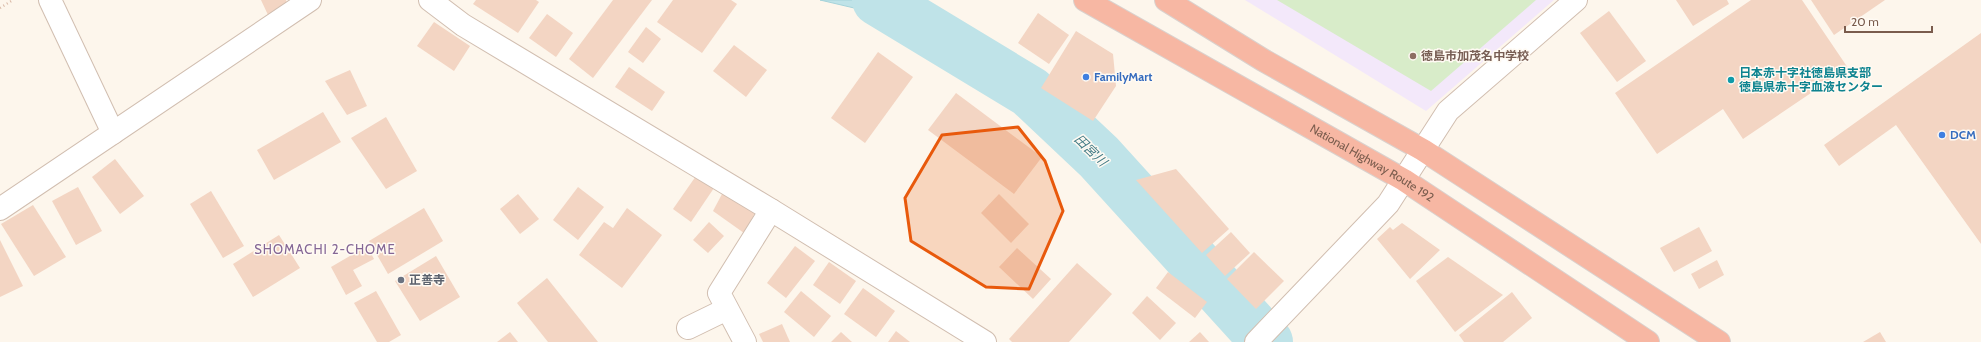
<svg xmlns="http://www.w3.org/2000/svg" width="1981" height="342" font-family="Cabin,'Noto Sans JP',sans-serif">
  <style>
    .education { fill: #f3e8fa }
    .green { fill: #d8ecc9 }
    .water { fill: #bfe3e8; stroke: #a5d3da }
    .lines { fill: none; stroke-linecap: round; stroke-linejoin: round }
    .river { stroke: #bfe3e8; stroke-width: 52 }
    .building { fill: #f3d5c3 }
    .minor-casing { stroke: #d1beb0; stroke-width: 24 }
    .highway-casing { stroke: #dad1cd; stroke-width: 24 }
    .path { stroke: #d9b8a5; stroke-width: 2.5; stroke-dasharray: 1 3; stroke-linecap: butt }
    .minor { stroke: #fff; stroke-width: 22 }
    .highway { stroke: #f7b7a3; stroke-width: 22 }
    .marked { fill: #e8590c; fill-opacity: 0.2; stroke: #e8590c; stroke-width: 3; stroke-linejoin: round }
    .education-dot { fill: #8d6e63; stroke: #fffaf3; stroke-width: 1.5 }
    .shop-dot { fill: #3f7fe0; stroke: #fffaf3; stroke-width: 1.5 }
    .culture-dot { fill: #0f9aa8; stroke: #fffaf3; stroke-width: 1.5 }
    .worship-dot { fill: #6b7280; stroke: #fffaf3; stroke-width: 1.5 }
    .labels { text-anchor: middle; stroke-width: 3; stroke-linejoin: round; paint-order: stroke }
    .education-label { font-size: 12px; font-weight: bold; fill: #785e54; stroke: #fffaf3; text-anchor: start }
    .culture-label { font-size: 12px; font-weight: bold; fill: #0d838f; stroke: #fffaf3; text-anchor: start }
    .shop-label { font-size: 12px; font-weight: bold; fill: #366cbe; stroke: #fffaf3; text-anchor: start }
    .street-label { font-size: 12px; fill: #7a5c4d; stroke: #fffaf3 }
    .worship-label { font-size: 12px; font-weight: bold; fill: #5b616d; stroke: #fffaf3; text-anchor: start }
    .water-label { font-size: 13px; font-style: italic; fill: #437c86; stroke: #fffaf3 }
    .neighbourhood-label { font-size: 13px; letter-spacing: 1px; fill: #846695; stroke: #fffaf3 }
  </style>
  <rect width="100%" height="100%" fill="#fdf6ec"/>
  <polygon class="education" points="1245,0 1554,0 1426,111"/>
  <polygon class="green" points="1277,0 1536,0 1431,91"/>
  <polygon class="water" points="820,0 917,0 993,56 974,79 884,15"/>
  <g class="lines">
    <polyline class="river" points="878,0 1030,92 1099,157 1267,342"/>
  </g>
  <g class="building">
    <polygon points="261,0 286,0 288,6 268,15"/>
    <polygon points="476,0 536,0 539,2 518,33 473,4"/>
    <polygon points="613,0 652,0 593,78 569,59"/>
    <polygon points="673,0 731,0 737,4 702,53 657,22"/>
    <polygon points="1676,0 1727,0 1729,4 1693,26"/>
    <polygon points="1751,0 1802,0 1848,68 1743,139 1723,109 1657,154 1615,93"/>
    <polygon points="1811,0 1885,0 1834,35"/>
    <polygon points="1609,11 1646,61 1617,82 1580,33"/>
    <polygon points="1038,13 1069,35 1049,64 1018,43"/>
    <polygon points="547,14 573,33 556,57 529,38"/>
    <polygon points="434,22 470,46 454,71 417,46"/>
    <polygon points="646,27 661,39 643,63 628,52"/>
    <polygon points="1076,31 1113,54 1116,86 1093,121 1041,88"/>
    <polygon points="1981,33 1981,244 1896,125 1839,166 1824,145"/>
    <polygon points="734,45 767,70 746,97 713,71"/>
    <polygon points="878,52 913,77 865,143 831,118"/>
    <polygon points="629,67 665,92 652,111 615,87"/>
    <polygon points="350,70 367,106 347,115 325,81"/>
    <polygon points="956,93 1042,157 1014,194 928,130"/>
    <polygon points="323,112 341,142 274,180 257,150"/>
    <polygon points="386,117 417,171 386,189 351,138"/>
    <polygon points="115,159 144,196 120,214 92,177"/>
    <polygon points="1176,169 1229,229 1202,253 1136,180"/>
    <polygon points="696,176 714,188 691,222 673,209"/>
    <polygon points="78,187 102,231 76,245 52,201"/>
    <polygon points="578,187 604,207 578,240 553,220"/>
    <polygon points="211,191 244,246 223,258 190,204"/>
    <polygon points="518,194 539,219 520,234 500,209"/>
    <polygon points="722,194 756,211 744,233 713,211"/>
    <polygon points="999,194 1029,224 1011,243 981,213"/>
    <polygon points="33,205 66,257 34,276 1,224"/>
    <polygon points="424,208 443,241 388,274 369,241"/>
    <polygon points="627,208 662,235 622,288 579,255 604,222 613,228"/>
    <polygon points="709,222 724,236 708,253 693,240"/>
    <polygon points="1402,223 1440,250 1410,279 1377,239 1390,227 1393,230"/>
    <polygon points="1699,227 1712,251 1674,272 1660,248"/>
    <polygon points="1231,232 1250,253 1225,276 1206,255"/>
    <polygon points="279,235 300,268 253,297 233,264"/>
    <polygon points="0,240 23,286 0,297"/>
    <polygon points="367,246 374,259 353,270 362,286 346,295 331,267"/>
    <polygon points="795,246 815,261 786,298 767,283"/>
    <polygon points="1017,248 1051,279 1033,299 999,267"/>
    <polygon points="1254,252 1284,281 1256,309 1227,279"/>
    <polygon points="436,256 460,297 420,321 395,281"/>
    <polygon points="1448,257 1503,295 1455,332 1416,281"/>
    <polygon points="1717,260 1724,275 1699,289 1691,274"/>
    <polygon points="829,262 856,281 840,304 813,285"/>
    <polygon points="1077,263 1112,294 1069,342 1012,342 1009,339"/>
    <polygon points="1168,272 1207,302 1195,318 1156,288"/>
    <polygon points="547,278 598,342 548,342 517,303"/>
    <polygon points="863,288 895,311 876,337 844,314"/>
    <polygon points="376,291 401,335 389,342 377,342 354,303"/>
    <polygon points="801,291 831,316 814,337 784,312"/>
    <polygon points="1512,292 1532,318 1503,342 1464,342 1459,335"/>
    <polygon points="1147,296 1176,323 1160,340 1132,313"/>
    <polygon points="782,324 790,342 763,342 759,334"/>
    <polygon points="896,331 910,342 888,342"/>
    <polygon points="510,332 518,342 497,342"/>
    <polygon points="841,332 852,342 831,342"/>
    <polygon points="1200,332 1209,342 1189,342"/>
    <polygon points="1880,332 1886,342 1863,342"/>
  </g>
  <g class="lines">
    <defs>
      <g id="minor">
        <polyline points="50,0 113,133"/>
        <polyline points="430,0 463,25 771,210 985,342"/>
        <polyline points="0,209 310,0"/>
        <polyline points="688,328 727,309"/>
        <polyline points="745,342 719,293 771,210"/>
        <polyline points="1256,342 1388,204 1448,111 1576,0"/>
      </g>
      <g id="highway">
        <path id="s1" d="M 1085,0 L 1404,180 L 1648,342"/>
        <polyline points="1166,0 1263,60 1423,150 1719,342"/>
      </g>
    </defs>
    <use href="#minor" class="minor-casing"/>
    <use href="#highway" class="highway-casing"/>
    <polyline class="path" points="0,8 13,0"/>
    <use href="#minor" class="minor"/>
    <use href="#highway" class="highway"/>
  </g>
  <path class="marked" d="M 1018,127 L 1045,161 L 1063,211 L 1029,289 L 986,287 L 911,241 L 905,198 L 942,135 Z"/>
  <circle class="education-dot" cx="1413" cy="56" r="4"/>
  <g class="shop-dot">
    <circle cx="1086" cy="77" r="4"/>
    <circle cx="1942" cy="135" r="4"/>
  </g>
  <circle class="culture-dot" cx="1731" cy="80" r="4"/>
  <circle class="worship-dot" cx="401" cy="280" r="4"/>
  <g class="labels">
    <g class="education-label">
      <text x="1421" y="60">徳島市加茂名中学校</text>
    </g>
    <g class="culture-label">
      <text x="1739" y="77">日本赤十字社徳島県支部<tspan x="1739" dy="14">徳島県赤十字血液センター</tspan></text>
    </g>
    <g class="shop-label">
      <text x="1094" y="81">FamilyMart</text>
      <text x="1950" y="139">DCM</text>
    </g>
    <g class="street-label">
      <text dy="4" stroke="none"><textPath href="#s1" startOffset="330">National Highway Route 192</textPath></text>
    </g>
    <g class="worship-label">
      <text x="409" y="284">正善寺</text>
    </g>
    <g class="water-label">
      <text transform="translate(1091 150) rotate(44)" y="5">田宮川</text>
    </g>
    <g class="neighbourhood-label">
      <text x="325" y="254">SHOMACHI 2-CHOME</text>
    </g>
  </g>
  <path d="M1845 26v6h87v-6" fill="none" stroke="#7a5c4d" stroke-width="2"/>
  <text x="1851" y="26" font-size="12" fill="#7a5c4d" stroke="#fffaf3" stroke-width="3" paint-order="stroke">20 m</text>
</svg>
